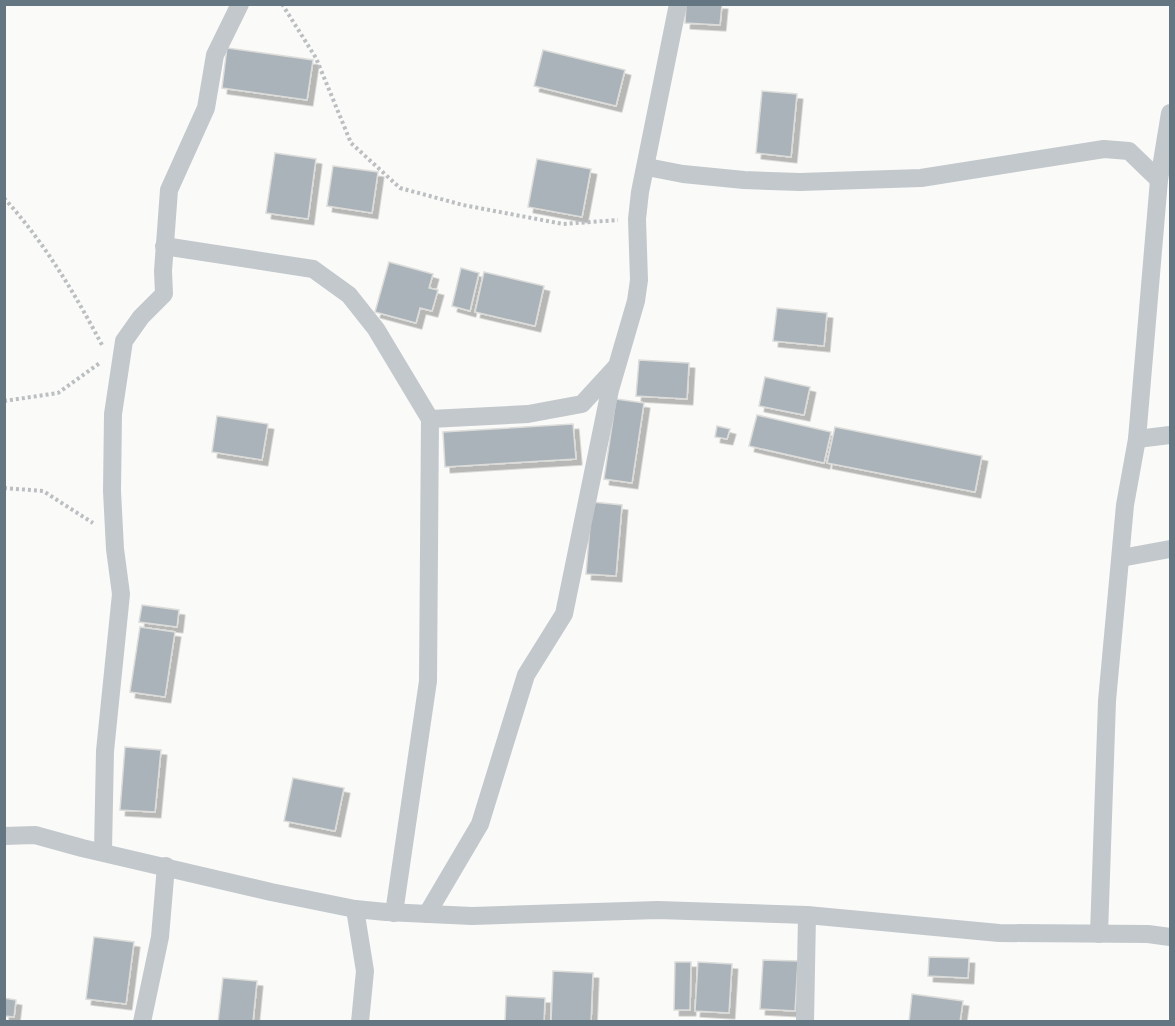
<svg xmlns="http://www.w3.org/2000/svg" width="1175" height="1026" font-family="Roboto,sans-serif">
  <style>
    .building { fill: #aab3b9; stroke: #dcdcda; stroke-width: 1.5; filter: url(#shadow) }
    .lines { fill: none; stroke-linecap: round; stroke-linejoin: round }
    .path { stroke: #bbbfc2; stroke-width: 4; stroke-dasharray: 3 3; stroke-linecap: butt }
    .street { stroke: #c3c8cc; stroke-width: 18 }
  </style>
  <defs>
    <filter id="shadow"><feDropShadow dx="5.5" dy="5.5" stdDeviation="0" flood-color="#0004"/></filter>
  </defs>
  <rect width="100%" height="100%" fill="#fafaf8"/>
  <g class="building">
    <polygon points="686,4 722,4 720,25 685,23"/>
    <polygon points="227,48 313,60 307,100 222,88"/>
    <polygon points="543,50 625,70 616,106 534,86"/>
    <polygon points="762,91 797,94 791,157 756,153"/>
    <polygon points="275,153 316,159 308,219 266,213"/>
    <polygon points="537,159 591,169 582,217 528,207"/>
    <polygon points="333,166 378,172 372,213 327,206"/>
    <polygon points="389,262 433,274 429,288 438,290 432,311 420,308 416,323 375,312"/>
    <polygon points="461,268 479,273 470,311 452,306"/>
    <polygon points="484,272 544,286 535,326 475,312"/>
    <polygon points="777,308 827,313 824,346 773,341"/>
    <polygon points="639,360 689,363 687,399 636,396"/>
    <polygon points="765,377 810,387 804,415 759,406"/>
    <polygon points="616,399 644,403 632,483 604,479"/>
    <polygon points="757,415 831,432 824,463 749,446"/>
    <polygon points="217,416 268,424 262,460 212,452"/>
    <polygon points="573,424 576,459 445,467 443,432"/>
    <polygon points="717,426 730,429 727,439 715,437"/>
    <polygon points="835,427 982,456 975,492 827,463"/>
    <polygon points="592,502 622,505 616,576 586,574"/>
    <polygon points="142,605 179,610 177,627 139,622"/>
    <polygon points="140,627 175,632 165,697 130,692"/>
    <polygon points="125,747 161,750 155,812 120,810"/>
    <polygon points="293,778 344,788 335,831 284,821"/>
    <polygon points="94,937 134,942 126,1004 86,999"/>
    <polygon points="929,957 969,958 968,978 928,976"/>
    <polygon points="763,960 798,961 795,1011 760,1009"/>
    <polygon points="675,962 691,962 690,1010 674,1010"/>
    <polygon points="698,962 732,964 729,1013 695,1011"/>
    <polygon points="553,971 593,973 591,1022 551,1022"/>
    <polygon points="223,978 257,981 253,1022 218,1022"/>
    <polygon points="912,994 963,1001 960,1022 909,1022"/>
    <polygon points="506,996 545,998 544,1022 505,1022"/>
    <polygon points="4,998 16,1000 14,1017 5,1016 4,1020"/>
  </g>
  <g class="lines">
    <g class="path">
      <polyline points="282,4 316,58 351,143 400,188 463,205 563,224 618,220"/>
      <path d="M 4,198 C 44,242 74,292 102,345"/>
      <polyline points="4,401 58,393 101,362"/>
      <polyline points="4,488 43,491 93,523"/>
    </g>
    <g class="street">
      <polyline points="647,167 683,174 744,180 800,182 921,178 1104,149 1129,151 1159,180"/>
      <polyline points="164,246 313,269 349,295 376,329 430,419 428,681 394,913"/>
      <polyline points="430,419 528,414 582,404 615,368"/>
      <polyline points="1137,439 1170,435"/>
      <polyline points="1121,558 1170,549"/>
      <polyline points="4,836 35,835 82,848 271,892 355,909 386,912 472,916 658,910 807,915 999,933 1148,934 1170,937"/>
      <polyline points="103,851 105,751 121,594 115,549 112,491 113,414 124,341 141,317 164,294 163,271 169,190 206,108 215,55 240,4"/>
      <polyline points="355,909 365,971 360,1022"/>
      <polyline points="427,914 480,824 526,675 564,614 610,390 636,301 639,280 637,219 640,192 678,4"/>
      <polyline points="1099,934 1107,701 1125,505 1137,439 1159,180 1170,113"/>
      <polyline points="142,1022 160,937 166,866"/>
      <polyline points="805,1022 807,915"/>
    </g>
  </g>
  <rect width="1175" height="1026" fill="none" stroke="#657683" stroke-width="12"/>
</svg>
